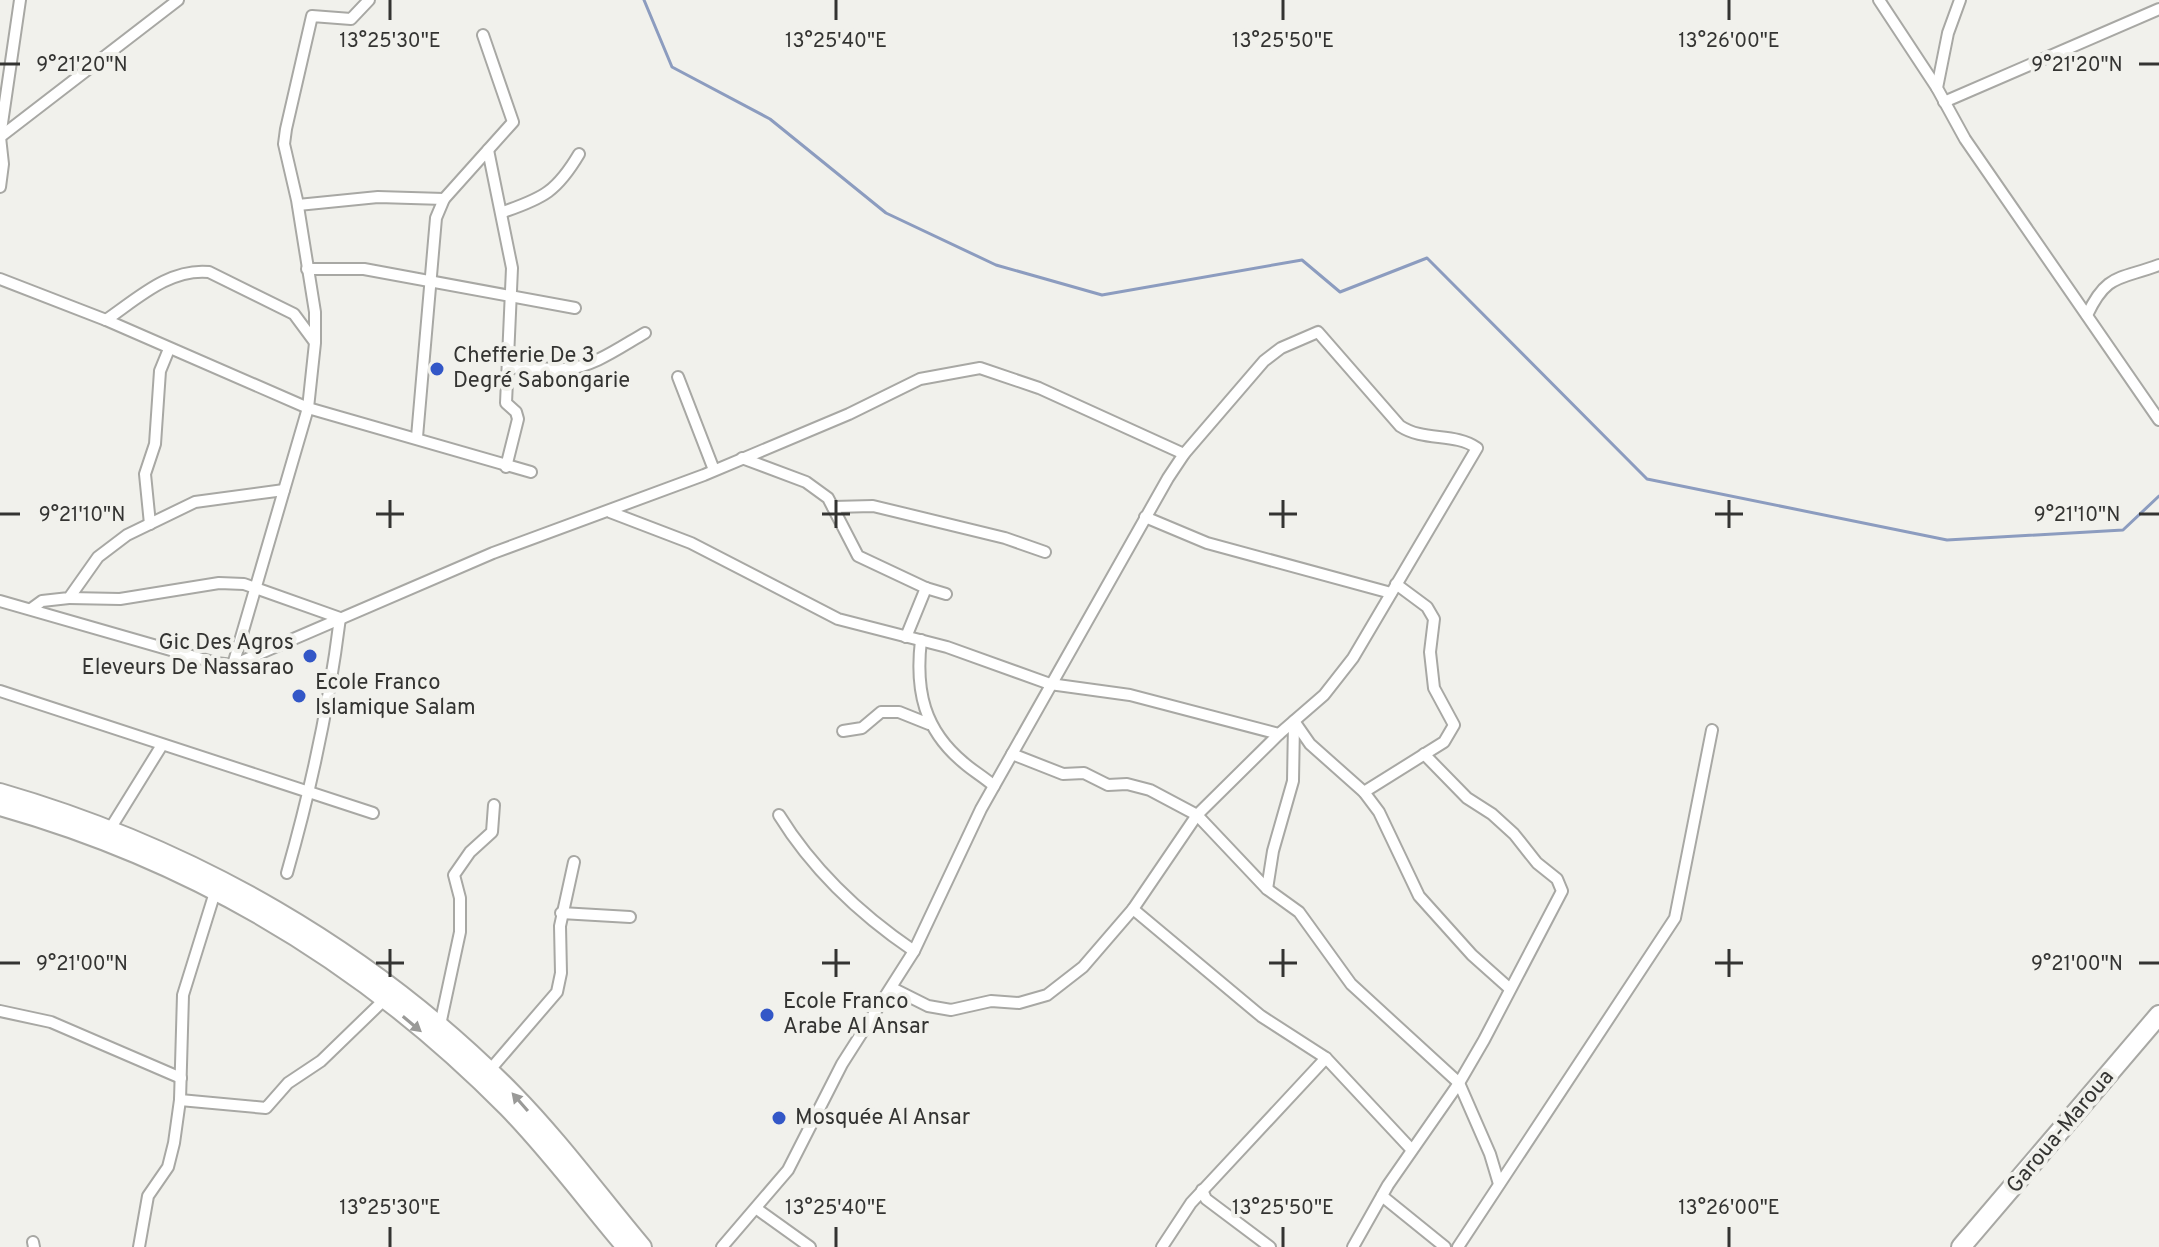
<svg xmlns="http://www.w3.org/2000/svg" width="2159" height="1247" font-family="Overpass,sans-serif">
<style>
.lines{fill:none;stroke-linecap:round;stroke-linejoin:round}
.stream{stroke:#8c9cbf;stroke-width:3}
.street-casing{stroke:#a8a8a4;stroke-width:14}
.primary-casing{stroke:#a8a8a4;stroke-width:20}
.highway-casing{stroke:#a8a8a4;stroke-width:22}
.street{stroke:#fff;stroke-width:10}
.primary{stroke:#fff;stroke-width:16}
.highway{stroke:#fff;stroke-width:18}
.oneway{fill:#9a9a98}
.ticks{fill:none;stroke:#343432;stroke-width:3}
.poi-dot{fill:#3357c7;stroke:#f1f1ec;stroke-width:3}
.labels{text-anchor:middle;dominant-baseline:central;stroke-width:8;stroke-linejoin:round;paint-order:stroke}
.poi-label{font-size:22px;fill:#343432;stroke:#f1f1ec;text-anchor:start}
.street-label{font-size:22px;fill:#343432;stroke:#f1f1ec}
.ticks-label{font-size:20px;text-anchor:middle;fill:#343432;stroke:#f1f1ec;stroke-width:8;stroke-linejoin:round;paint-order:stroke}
</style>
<rect width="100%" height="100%" fill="#f1f1ec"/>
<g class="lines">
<path class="stream" d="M 644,0 L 672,67 L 770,119 L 886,213 L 996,265 L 1102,295 L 1302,260 L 1340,292 L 1427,258 L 1647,479 L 1947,540 L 2123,530 L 2159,496"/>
<g class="street-casing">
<g id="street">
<path d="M 1879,0 L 1937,88"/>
<path d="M 1960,0 L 1948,33 L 1937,88 L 1965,139 L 2159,420"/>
<path d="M 1944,102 L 2159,9"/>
<path d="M 0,137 L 178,0"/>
<path d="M 0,137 L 20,0"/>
<path d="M 0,137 L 3,164 L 0,187"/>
<path d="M 488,150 L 512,268 L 506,403 L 516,412 L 518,419 L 506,467"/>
<path d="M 298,205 L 378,197 L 444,199"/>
<path d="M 503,212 C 544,198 557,191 579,154"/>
<path d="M 307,269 L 364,269 L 575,308"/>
<path d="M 0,279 L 106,320 L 308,408 L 531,472"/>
<path d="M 2087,315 C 2107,273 2119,280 2159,265"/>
<path d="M 106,320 C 137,299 169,268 209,272 L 294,314 L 314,341"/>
<path d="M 508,368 C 528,366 546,370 565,369 C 592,368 622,346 645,333"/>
<path d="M 678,377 L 714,470"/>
<path d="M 417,437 L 436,218 L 444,199 L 513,122 L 483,35"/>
<path d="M 742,458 L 806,482 L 828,498 L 858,556 L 926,588 L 946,594"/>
<path d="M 833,507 L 873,506 L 1005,538 L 1045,552"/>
<path d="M 610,512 L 691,543 L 838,619 L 947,647 L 1050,684 L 1130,695 L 1279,734 L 1324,695 L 1353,658 L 1477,448 C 1454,432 1424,442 1400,426 L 1318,332 L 1281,348 L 1264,361 L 1184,454 L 1168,478 L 981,809 L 914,951 L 842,1064 L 788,1170 L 722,1247"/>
<path d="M 1145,517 L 1207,543 L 1391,593"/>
<path d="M 150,524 L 145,474 L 155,444 L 160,371 L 169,349"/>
<path d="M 69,598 L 120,599 L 219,583 L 244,584 L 340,618 C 329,706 311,789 287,873"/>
<path d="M 0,601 L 216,663 L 233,665 L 493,553 L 704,475 L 849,414 L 920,379 L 980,368 L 1039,388 L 1184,454"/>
<path d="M 31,609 L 42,601 L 69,598 L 98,557 L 127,535 L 195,502 L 284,490"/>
<path d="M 906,637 L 926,588"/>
<path d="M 921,640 C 915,691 924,730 964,763 C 973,771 984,777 994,786"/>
<path d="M 233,665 L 308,408 L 315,343 L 315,312 L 297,200 L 284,144 L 286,129 L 312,16 L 351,19 L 369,0"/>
<path d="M 0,691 L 373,813"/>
<path d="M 1294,721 L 1310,744 L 1364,792 L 1379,812 L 1419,896 L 1472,955 L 1509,988"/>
<path d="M 843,731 L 862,728 L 881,712 L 899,712 L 929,724"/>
<path d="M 1012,754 L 1063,774 L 1084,773 L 1108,785 L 1127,784 L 1150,790 L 1197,815 L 1267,889 L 1299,912 L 1351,984 L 1459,1083 L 1490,1154 L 1499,1184"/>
<path d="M 1364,792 L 1444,742 L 1454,725 L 1434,688 L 1430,652 L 1434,619 L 1427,607 L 1396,584"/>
<path d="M 779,815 C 813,870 861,915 914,951"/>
<path d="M 110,829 L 162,745"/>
<path d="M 1267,889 L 1273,851 L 1293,781 L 1294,723"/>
<path d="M 1133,909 L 1261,1016 L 1326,1058 L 1411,1149"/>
<path d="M 561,913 L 630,917"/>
<path d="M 892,988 L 928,1006 L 951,1010 L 991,1001 L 1019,1003 L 1047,995 L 1083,967 L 1133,909 L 1197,815 L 1279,734"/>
<path d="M 0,1011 L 51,1022 L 181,1078"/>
<path d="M 440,1025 L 460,932 L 460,898 L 454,875 L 470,852 L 492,832 L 494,805"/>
<path d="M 489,1071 L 557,992 L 561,973 L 560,926 L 574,862"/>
<path d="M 180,1100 L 266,1108 L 288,1083 L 321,1061 L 384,1000"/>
<path d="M 1202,1190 L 1206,1199 L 1270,1247"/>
<path d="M 1382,1196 L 1445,1247"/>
<path d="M 757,1209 L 810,1247"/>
<path d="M 33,1242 L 34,1247"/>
<path d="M 139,1247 L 148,1196 L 168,1167 L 174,1143 L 180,1100 L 183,995 L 216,889"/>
<path d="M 1162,1247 L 1191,1203 L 1326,1058"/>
<path d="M 1353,1247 L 1388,1185 L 1459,1083 L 1484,1040 L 1562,891 L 1557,879 L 1537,863 L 1514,834 L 1492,814 L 1467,798 L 1424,754"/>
<path d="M 1458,1247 L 1675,918 L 1712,730"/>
</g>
</g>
<g class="primary-casing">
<g id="primary">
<path d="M 0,792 C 194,848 372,950 513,1093 C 560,1141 600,1196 643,1247"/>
<path d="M 0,807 C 195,862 364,963 507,1108 C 549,1151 586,1201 625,1247"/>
</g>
</g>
<g class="highway-casing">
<path id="highway" d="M 1961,1247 L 2159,1015"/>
</g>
<use href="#street" class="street"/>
<use href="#primary" class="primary"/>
<use href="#highway" class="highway"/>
</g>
<defs><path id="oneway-solid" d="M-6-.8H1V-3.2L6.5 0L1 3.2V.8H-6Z" transform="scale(2)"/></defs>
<g class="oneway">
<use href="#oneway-solid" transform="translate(412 1024) rotate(40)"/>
<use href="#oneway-solid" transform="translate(520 1102) rotate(-131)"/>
</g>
<path class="ticks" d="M 390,0 L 390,20M 836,0 L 836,20M 1283,0 L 1283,20M 1729,0 L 1729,20M 0,64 L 20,64M 2139,64 L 2159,64M 390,500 L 390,528M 836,500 L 836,528M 1283,500 L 1283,528M 1729,500 L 1729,528M 0,514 L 20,514M 376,514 L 404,514M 822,514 L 850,514M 1269,514 L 1297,514M 1715,514 L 1743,514M 2139,514 L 2159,514M 390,949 L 390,977M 836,949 L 836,977M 1283,949 L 1283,977M 1729,949 L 1729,977M 0,963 L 20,963M 376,963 L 404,963M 822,963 L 850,963M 1269,963 L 1297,963M 1715,963 L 1743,963M 2139,963 L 2159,963M 390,1227 L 390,1247M 836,1227 L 836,1247M 1283,1227 L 1283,1247M 1729,1227 L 1729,1247"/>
<g class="poi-dot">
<circle cx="437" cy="369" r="8"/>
<circle cx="310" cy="656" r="8"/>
<circle cx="299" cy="696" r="8"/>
<circle cx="767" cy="1015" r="8"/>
<circle cx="779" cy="1118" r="8"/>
</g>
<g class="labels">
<g class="poi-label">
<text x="453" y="356">Chefferie De 3<tspan x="453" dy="25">Degré Sabongarie</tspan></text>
<text x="294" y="643" text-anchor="end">Gic Des Agros<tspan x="294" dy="25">Eleveurs De Nassarao</tspan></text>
<text x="315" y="683">Ecole Franco<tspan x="315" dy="25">Islamique Salam</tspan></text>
<text x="783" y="1002">Ecole Franco<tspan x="783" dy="25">Arabe Al Ansar</tspan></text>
<text x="795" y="1118">Mosquée Al Ansar</text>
</g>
<g class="street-label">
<text transform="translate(2061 1132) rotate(-50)">Garoua-Maroua</text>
</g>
</g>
<g class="ticks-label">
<text x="390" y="47">13°25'30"E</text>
<text x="836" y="47">13°25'40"E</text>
<text x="1283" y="47">13°25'50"E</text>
<text x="1729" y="47">13°26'00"E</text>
<text x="82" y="71">9°21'20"N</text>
<text x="2077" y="71">9°21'20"N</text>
<text x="82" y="521">9°21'10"N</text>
<text x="2077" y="521">9°21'10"N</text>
<text x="82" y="970">9°21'00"N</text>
<text x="2077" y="970">9°21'00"N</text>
<text x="390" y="1214">13°25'30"E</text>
<text x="836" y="1214">13°25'40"E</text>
<text x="1283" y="1214">13°25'50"E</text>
<text x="1729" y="1214">13°26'00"E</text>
</g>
</svg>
